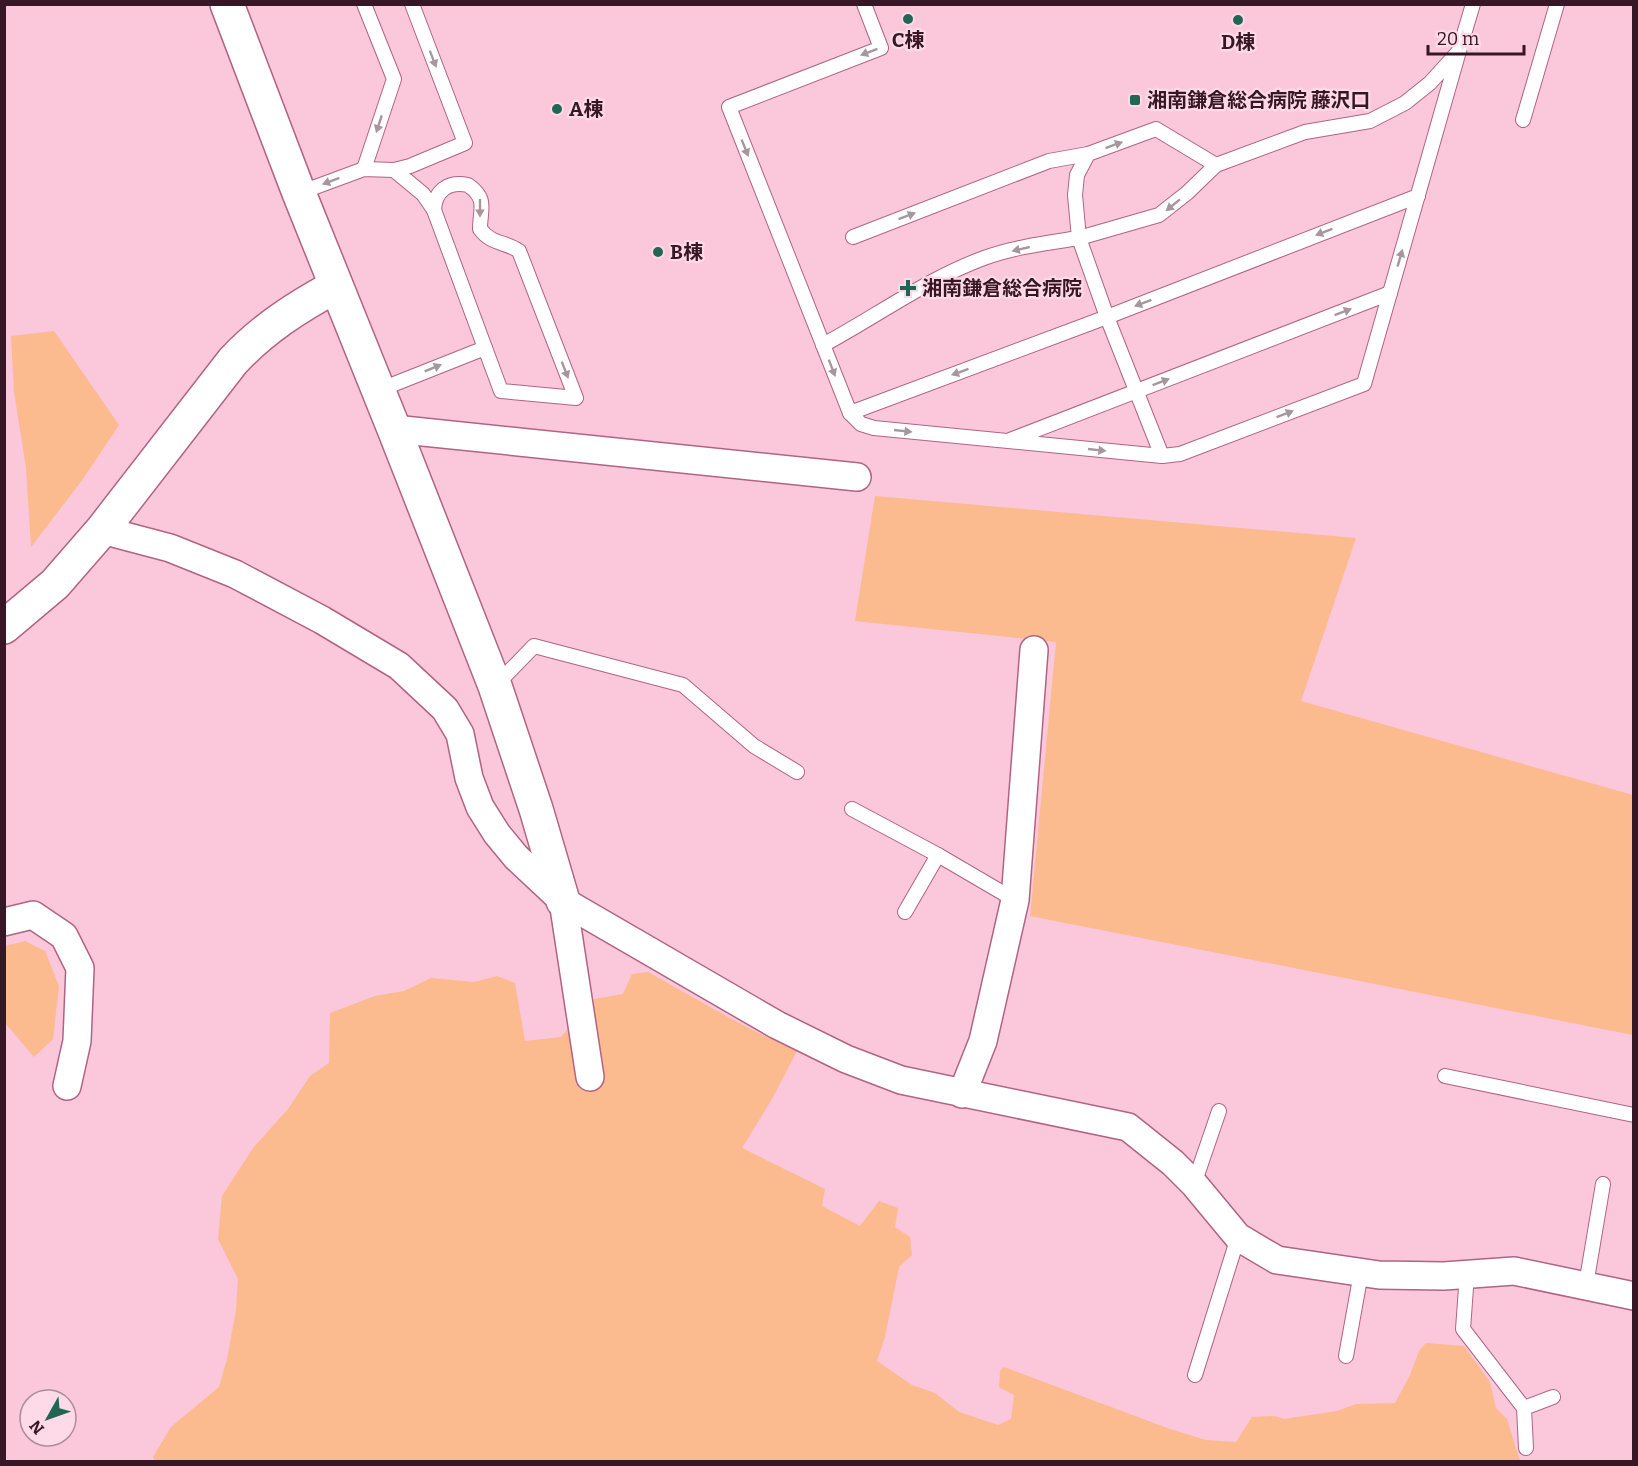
<svg xmlns="http://www.w3.org/2000/svg" width="1638" height="1466" font-family="Bitter,'Noto Sans JP',serif">
<style>
.green{fill:#fcba8f}
.lines{fill:none;stroke-linecap:round;stroke-linejoin:round}
.lane-casing{stroke:#b16384;stroke-width:16}
.street-casing{stroke:#b16384;stroke-width:30}
.secondary-casing{stroke:#b16384;stroke-width:36}
.lane{stroke:#fff;stroke-width:14}
.street{stroke:#fff;stroke-width:27}
.secondary{stroke:#fff;stroke-width:33}
.oneway{fill:#a5979d}
.poi-dot{fill:#236555;stroke:#fed9e7;stroke-width:2}
.labels{text-anchor:middle;dominant-baseline:central;stroke-width:4.5;stroke-linejoin:round;paint-order:stroke}
.poi-label{font-size:20px;font-weight:bold;fill:#371725;stroke:#fed9e7;text-anchor:start}
</style>
<rect width="100%" height="100%" fill="#fbc7db"/>
<g class="green">
<path d="M 54,331 L 119,425 L 83,479 L 31,547 L 26,468 L 14,392 L 11,336 Z"/>
<path d="M 875,496 L 1356,538 L 1301,701 L 1633,795 L 1633,1035 L 1030,916 L 1056,642 L 855,621 Z"/>
<path d="M 25,941 L 45,951 L 59,986 L 53,1039 L 34,1057 L 5,1023 L 5,946 Z"/>
<path d="M 648,972 C 697,999 745,1029 797,1051 L 772,1099 L 742,1148 L 825,1189 L 822,1206 L 860,1226 L 879,1201 L 898,1208 L 895,1227 L 910,1237 L 912,1255 L 899,1267 L 885,1337 L 877,1361 L 912,1385 L 935,1393 L 959,1412 L 998,1425 L 1011,1419 L 1014,1395 L 999,1387 L 1000,1371 L 1004,1367 L 1170,1429 L 1206,1440 L 1236,1442 L 1252,1417 L 1274,1416 L 1284,1419 L 1337,1411 L 1356,1404 L 1395,1403 L 1410,1375 L 1419,1351 L 1426,1343 L 1464,1346 L 1490,1382 L 1496,1408 L 1507,1419 L 1520,1461 L 155,1462 L 153,1457 L 171,1427 L 219,1387 L 227,1359 L 236,1310 L 238,1279 L 218,1239 L 222,1196 L 253,1148 L 288,1109 L 310,1076 L 329,1063 L 330,1013 L 375,996 L 404,991 L 431,978 L 474,982 L 497,976 L 515,983 L 525,1041 L 561,1037 L 594,999 L 623,994 L 632,974 Z"/>
</g>
<g class="lines">
<g class="lane-casing">
<g id="lane">
<path d="M 864,4 L 881,48 L 729,107 L 850,413 L 861,424 L 874,428 L 1162,456 L 1180,454 L 1364,384 L 1459,51"/>
<path d="M 1523,120 L 1557,4"/>
<path d="M 1216,165 L 1156,129 L 1088,154 L 1077,175 L 1075,195 L 1079,238 L 1159,215 L 1187,193 L 1216,165 L 1305,132 L 1370,121 L 1405,103 L 1430,83 L 1459,51 L 1473,4"/>
<path d="M 364,169 L 394,79 L 364,4"/>
<path d="M 299,193 L 364,169 L 394,170 L 410,166 L 465,143 L 412,4"/>
<path d="M 434,210 C 435,190 449,181 468,185 C 488,199 480,209 480,229 C 492,245 505,241 519,251 L 576,398 L 501,391 L 485,348"/>
<path d="M 853,237 L 1049,161 L 1088,154"/>
<path d="M 823,345 C 877,316 927,279 984,258 C 1014,247 1047,243 1079,238 L 1107,317 L 1162,456"/>
<path d="M 379,390 L 485,348 L 434,210 L 423,194 L 394,170"/>
<path d="M 850,413 L 1107,317 L 1418,196"/>
<path d="M 1010,440 L 1390,293"/>
<path d="M 496,685 L 534,646 L 683,685 L 754,746 L 797,772"/>
<path d="M 852,809 L 938,855 L 1015,900"/>
<path d="M 905,912 L 938,855"/>
<path d="M 1445,1076 L 1634,1115"/>
<path d="M 1194,1184 L 1219,1111"/>
<path d="M 1467,1274 L 1463,1329 L 1524,1408 L 1526,1448"/>
<path d="M 1586,1285 L 1603,1184"/>
<path d="M 1346,1356 L 1361,1273"/>
<path d="M 1195,1375 L 1238,1237"/>
<path d="M 1524,1408 L 1553,1397"/>
</g>
</g>
<g class="street-casing">
<g id="street">
<path d="M 394,429 L 857,477"/>
<path d="M 102,530 L 170,548 L 235,574 L 322,620 L 399,666 L 445,709 L 460,734 L 469,778 L 480,807 L 497,834 L 516,857 L 563,901 L 777,1025 L 846,1059 L 901,1080 L 1128,1127 L 1173,1163 L 1194,1184 L 1238,1237 L 1277,1260 L 1379,1275 L 1444,1276 L 1514,1271 L 1634,1296"/>
<path d="M 563,901 L 590,1077"/>
<path d="M 4,922 L 33,915 L 64,936 L 80,968 L 77,1041 L 67,1086"/>
<path d="M 962,1094 L 983,1041 L 1015,900 L 1034,650"/>
</g>
</g>
<g class="secondary-casing">
<g id="secondary">
<path d="M 227,4 L 299,193 L 394,429 L 495,686 L 536,809 L 563,901"/>
<path d="M 4,627 L 55,584 L 102,530 L 233,361 C 263,329 297,307 336,286"/>
</g>
</g>
<use href="#lane" class="lane"/>
<use href="#street" class="street"/>
<use href="#secondary" class="secondary"/>
</g>
<defs><path id="oneway-solid" d="M-6-.8H1V-3.2L6.5 0L1 3.2V.8H-6Z" transform="scale(1.5)"/></defs>
<g class="oneway">
<use href="#oneway-solid" transform="translate(869 52) rotate(159)"/>
<use href="#oneway-solid" transform="translate(433 59) rotate(69)"/>
<use href="#oneway-solid" transform="translate(379 124) rotate(108)"/>
<use href="#oneway-solid" transform="translate(1114 145) rotate(-20)"/>
<use href="#oneway-solid" transform="translate(745 148) rotate(68)"/>
<use href="#oneway-solid" transform="translate(331 181) rotate(159)"/>
<use href="#oneway-solid" transform="translate(1173 205) rotate(141)"/>
<use href="#oneway-solid" transform="translate(480 208) rotate(90)"/>
<use href="#oneway-solid" transform="translate(907 216) rotate(-21)"/>
<use href="#oneway-solid" transform="translate(1324 232) rotate(159)"/>
<use href="#oneway-solid" transform="translate(1021 249) rotate(167)"/>
<use href="#oneway-solid" transform="translate(1400 258) rotate(-74)"/>
<use href="#oneway-solid" transform="translate(1143 303) rotate(159)"/>
<use href="#oneway-solid" transform="translate(1343 312) rotate(-21)"/>
<use href="#oneway-solid" transform="translate(433 368) rotate(-22)"/>
<use href="#oneway-solid" transform="translate(832 368) rotate(69)"/>
<use href="#oneway-solid" transform="translate(565 370) rotate(69)"/>
<use href="#oneway-solid" transform="translate(960 372) rotate(160)"/>
<use href="#oneway-solid" transform="translate(1161 382) rotate(-21)"/>
<use href="#oneway-solid" transform="translate(1285 414) rotate(-21)"/>
<use href="#oneway-solid" transform="translate(903 431) rotate(6)"/>
<use href="#oneway-solid" transform="translate(1097 450) rotate(6)"/>
</g>
<g class="poi-dot">
<circle cx="908" cy="19" r="6"/>
<circle cx="1238" cy="20" r="6"/>
<rect x="1129" y="94" width="12" height="12" rx="3"/>
<circle cx="557" cy="109" r="6"/>
<circle cx="658" cy="252" r="6"/>
<path d="M905 279h6v6h6v6h-6v6h-6v-6h-6v-6h6z"/>
</g>
<g class="labels">
<g class="poi-label">
<text x="908" y="40" text-anchor="middle">C棟</text>
<text x="1238" y="42" text-anchor="middle">D棟</text>
<text x="1147" y="100">湘南鎌倉総合病院 藤沢口</text>
<text x="569" y="109">A棟</text>
<text x="670" y="252">B棟</text>
<text x="922" y="288">湘南鎌倉総合病院</text>
</g>
</g>
<rect width="1638" height="1466" fill="none" stroke="#371725" stroke-width="12"/>
<g transform="translate(48 1418) rotate(230)"><circle r="28" fill="#fed9e7" stroke="#ae8b99" stroke-width="1.5"/>
<path d="M0-4.5L10 22L0 15L-10 22Z" fill="#236555"/>
<text y="-9" font-size="16" font-weight="bold" text-anchor="middle" fill="#371725">N</text>
</g>
<path d="M1428 45v9h96v-9" fill="none" stroke="#371725" stroke-width="3"/>
<text x="1437" y="45" font-size="18" fill="#371725" stroke="#fed9e7" stroke-width="4.5" paint-order="stroke">20 m</text>
</svg>
